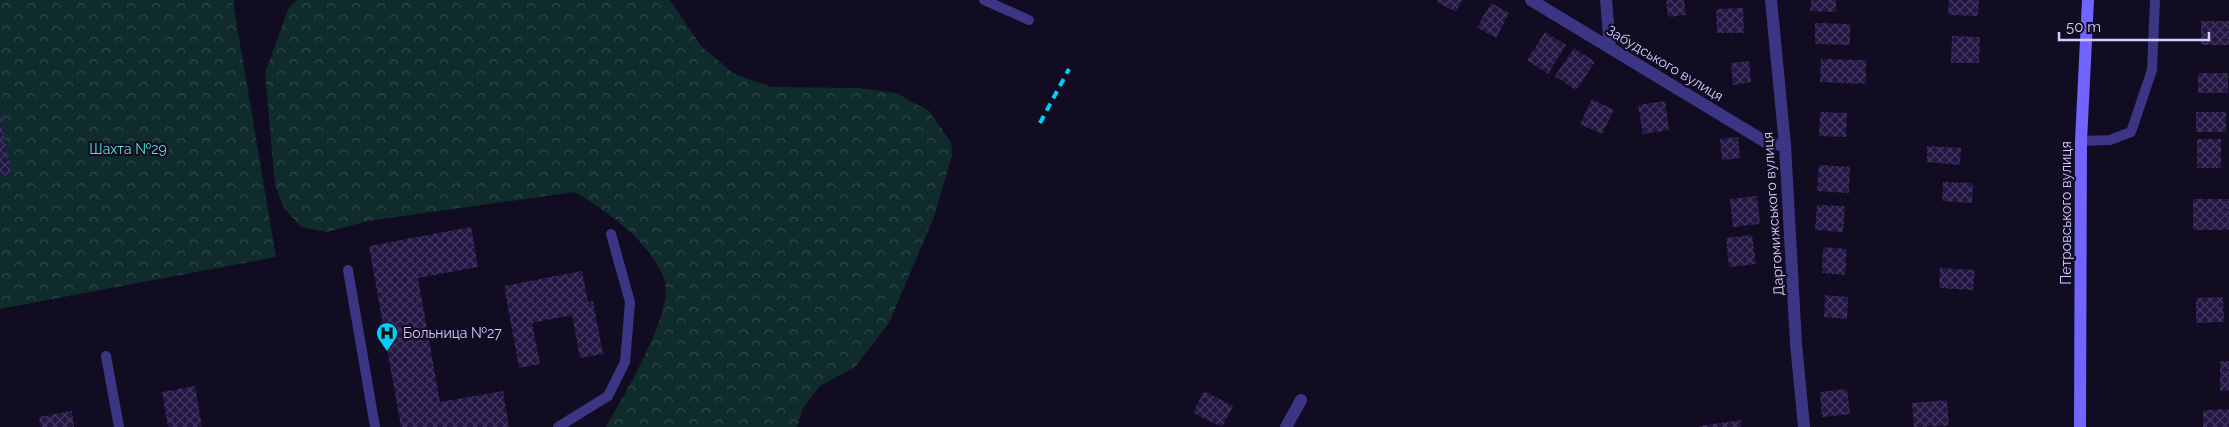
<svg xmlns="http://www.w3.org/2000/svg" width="2229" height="427" font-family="Raleway,sans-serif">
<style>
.forest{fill:url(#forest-crowns)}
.building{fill:url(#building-cross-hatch)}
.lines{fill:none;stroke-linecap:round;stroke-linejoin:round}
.lane{stroke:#3c3584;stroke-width:10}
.street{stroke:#3c3584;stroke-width:12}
.secondary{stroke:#7164ff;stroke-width:12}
.rail{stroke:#00d0f8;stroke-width:4;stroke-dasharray:8 6;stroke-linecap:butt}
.labels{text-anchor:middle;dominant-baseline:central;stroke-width:4.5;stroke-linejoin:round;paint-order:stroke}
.street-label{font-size:14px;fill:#d6cdff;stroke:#110c22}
.park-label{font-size:14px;fill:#53e5c9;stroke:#110c22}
.poi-label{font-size:14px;fill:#d6cdff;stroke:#110c22;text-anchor:start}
</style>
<defs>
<pattern id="forest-crowns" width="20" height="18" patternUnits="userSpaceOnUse" patternTransform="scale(1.25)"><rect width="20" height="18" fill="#0f2b2c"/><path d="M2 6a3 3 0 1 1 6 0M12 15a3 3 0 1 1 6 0" fill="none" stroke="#31494c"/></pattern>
<pattern id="building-cross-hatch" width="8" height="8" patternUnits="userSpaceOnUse" patternTransform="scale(1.25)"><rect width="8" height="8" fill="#231744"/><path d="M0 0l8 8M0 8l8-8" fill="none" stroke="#423860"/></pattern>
</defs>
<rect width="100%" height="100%" fill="#110c22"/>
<g class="forest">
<path d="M 0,0 L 235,0 L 233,2 L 276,257 L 0,309 Z"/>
<path d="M 297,0 L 670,0 L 701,46 L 733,73 L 771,87 L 859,88 L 896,93 L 929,111 L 951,142 L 952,155 L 934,217 L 889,323 L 855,367 L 820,386 L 803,408 L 797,427 L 606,427 C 622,398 676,311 664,279 C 648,239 610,214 575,192 L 368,221 L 327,232 L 301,227 L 284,208 L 275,185 L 265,73 L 289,7 Z"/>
</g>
<g class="building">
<path d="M 1438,0 L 1462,0 L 1456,12 L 1437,2 Z"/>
<path d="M 1666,0 L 1684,0 L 1686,15 L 1668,17 Z"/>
<path d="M 1811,0 L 1836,0 L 1836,12 L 1810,11 Z"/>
<path d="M 1949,0 L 1979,0 L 1978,16 L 1948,15 Z"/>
<path d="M 1491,3 L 1509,13 L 1496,38 L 1477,27 Z"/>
<path d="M 1743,8 L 1744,33 L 1717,33 L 1716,9 Z"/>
<rect x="2201" y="21" width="28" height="24"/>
<path d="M 1815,23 L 1850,24 L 1850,45 L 1815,44 Z"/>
<path d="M 1545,32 L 1566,45 L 1548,74 L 1527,60 Z"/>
<path d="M 1952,36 L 1980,37 L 1979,63 L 1951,63 Z"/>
<path d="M 1574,48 L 1595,62 L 1576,90 L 1555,76 Z"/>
<path d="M 1821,59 L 1866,60 L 1866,84 L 1820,82 Z"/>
<path d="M 1749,61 L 1751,82 L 1733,85 L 1731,63 Z"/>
<rect x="2198" y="73" width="30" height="20"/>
<path d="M 1592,99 L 1614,110 L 1602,134 L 1580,124 Z"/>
<path d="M 1665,101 L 1669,130 L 1643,134 L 1638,105 Z"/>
<path d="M 1820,112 L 1847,113 L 1846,137 L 1819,136 Z"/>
<rect x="2196" y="112" width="30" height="20"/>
<path d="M 0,114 L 11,174 L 0,176 Z"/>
<path d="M 1738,137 L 1740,158 L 1722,160 L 1720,139 Z"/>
<rect x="2197" y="139" width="24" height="29"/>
<path d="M 1927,146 L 1961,148 L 1960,165 L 1927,162 Z"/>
<path d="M 1819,165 L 1850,167 L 1849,193 L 1817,191 Z"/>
<path d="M 1943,182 L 1973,183 L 1972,203 L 1942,201 Z"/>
<path d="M 1757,196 L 1760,224 L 1733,227 L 1730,199 Z"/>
<rect x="2193" y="199" width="36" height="31"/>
<path d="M 1817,205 L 1845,206 L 1843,232 L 1815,230 Z"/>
<path d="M 471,227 L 478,267 L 418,278 L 440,402 L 503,391 L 509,427 L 401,427 L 369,246 Z"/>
<path d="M 1752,235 L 1756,264 L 1729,267 L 1726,238 Z"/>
<path d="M 1823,247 L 1847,249 L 1845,275 L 1822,273 Z"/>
<path d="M 1940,268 L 1975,270 L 1973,290 L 1939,288 Z"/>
<path d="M 582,271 L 588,302 L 593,301 L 603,354 L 580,358 L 572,315 L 532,323 L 540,364 L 519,368 L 504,286 Z"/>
<path d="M 1825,295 L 1848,297 L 1847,319 L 1824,317 Z"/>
<path d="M 2223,297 L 2224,322 L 2196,323 L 2196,298 Z"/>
<rect x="2220" y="361" width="9" height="30"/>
<path d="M 195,386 L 202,427 L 168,427 L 162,392 Z"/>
<path d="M 1847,389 L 1850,414 L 1822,417 L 1820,392 Z"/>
<path d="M 1204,391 L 1233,406 L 1222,427 L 1193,413 Z"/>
<path d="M 1947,400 L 1949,426 L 1914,427 L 1912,403 Z"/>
<path d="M 2229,409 L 2229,427 L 2203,427 L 2203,410 Z"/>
<path d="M 72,411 L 74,427 L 41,427 L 39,417 Z"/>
<path d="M 1741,420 L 1741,427 L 1699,427 L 1699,426 Z"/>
</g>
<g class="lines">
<g class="lane">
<path d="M 984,0 L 1029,20"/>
<path d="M 2081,141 L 2110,140 L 2131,132 L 2152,70 L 2155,0"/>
<path d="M 348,270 L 375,427"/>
<path d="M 106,356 L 119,427"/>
<path d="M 558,427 L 608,396 L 625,362 L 630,302 L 611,234"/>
</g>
<g class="street">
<path d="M 1531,0 L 1769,144 L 1785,145"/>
<path d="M 1606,0 L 1610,47"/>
<path d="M 1771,0 L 1785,145 L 1796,344 L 1804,427"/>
<path d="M 1286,427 L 1301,400"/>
</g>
<path class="secondary" d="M 2080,427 L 2081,141 L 2088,0"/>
<path class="rail" d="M 1040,123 L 1069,69"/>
</g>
<defs>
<g id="hospital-pin" transform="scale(1.125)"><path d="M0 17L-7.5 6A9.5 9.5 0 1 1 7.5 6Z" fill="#00d0f8" stroke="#110c22"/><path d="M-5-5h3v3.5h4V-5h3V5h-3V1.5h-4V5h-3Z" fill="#111"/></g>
</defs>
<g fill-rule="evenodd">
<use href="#hospital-pin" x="387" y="333"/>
</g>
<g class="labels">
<g class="street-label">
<text transform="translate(1665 63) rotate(31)">Забудського вулиця</text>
<text transform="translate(2066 213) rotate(-90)">Петровського вулиця</text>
<text transform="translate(1773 214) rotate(-94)">Даргомижського вулиця</text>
</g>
<g class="park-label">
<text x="128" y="149">Шахта №29</text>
</g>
<g class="poi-label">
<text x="403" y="333">Больница №27</text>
</g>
</g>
<path d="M2059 32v8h150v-8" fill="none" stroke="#d6cdff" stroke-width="2.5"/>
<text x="2066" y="32" font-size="15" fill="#d6cdff" stroke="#110c22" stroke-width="4" paint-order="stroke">50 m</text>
</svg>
